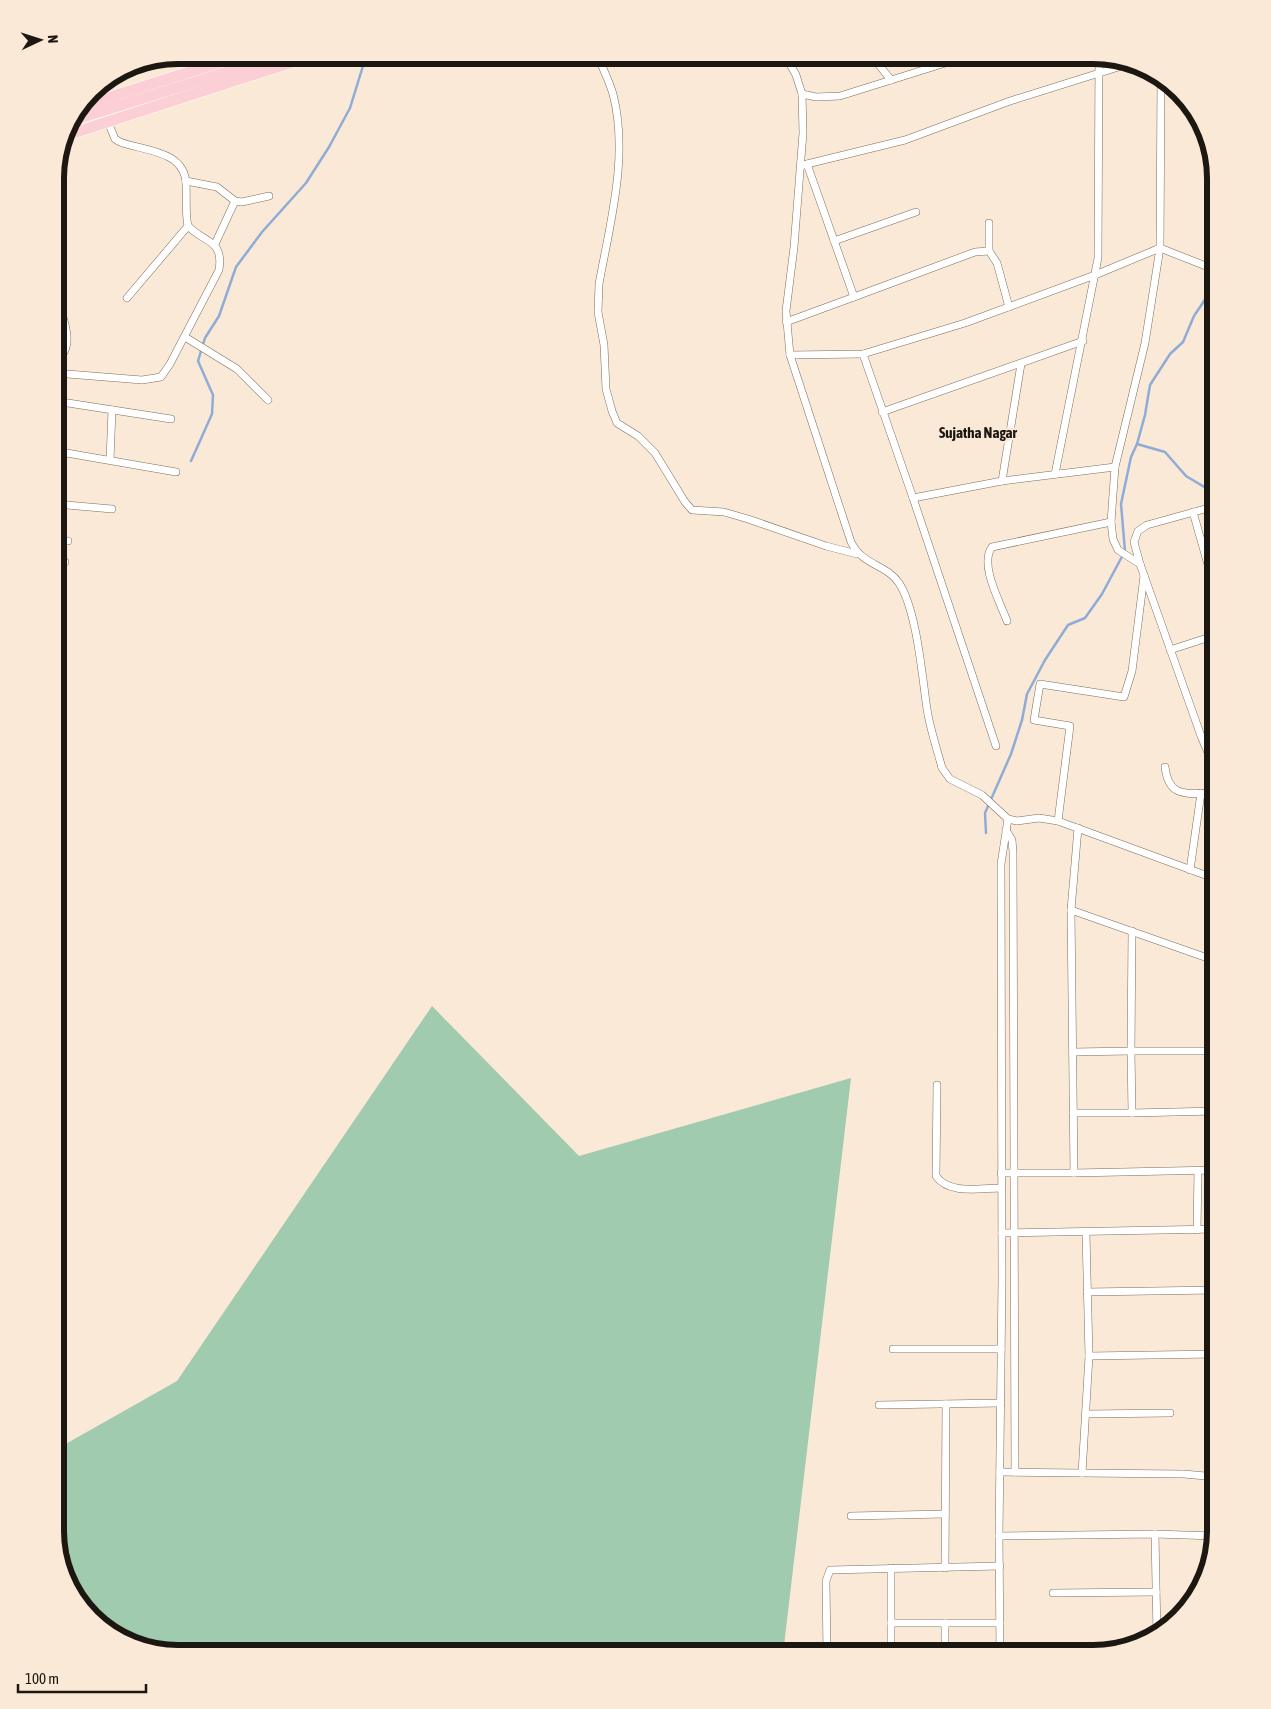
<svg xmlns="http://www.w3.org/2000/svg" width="1271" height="1709" font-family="'Asap Condensed',sans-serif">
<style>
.built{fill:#f4dec5}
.green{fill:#a0cbae}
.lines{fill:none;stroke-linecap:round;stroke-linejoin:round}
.stream{stroke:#8facd7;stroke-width:2.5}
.street-casing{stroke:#7c6d5d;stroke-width:8}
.primary-casing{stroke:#fff;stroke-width:12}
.street{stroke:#fff;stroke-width:7}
.primary{stroke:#fbcfd4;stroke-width:11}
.labels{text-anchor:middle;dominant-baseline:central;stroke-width:5;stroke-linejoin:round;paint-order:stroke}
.neighbourhood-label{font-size:15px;font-weight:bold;fill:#1c1710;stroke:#fae9d6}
.rim{fill:none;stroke:#1c1710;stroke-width:6}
</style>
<rect width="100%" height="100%" fill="#fae9d6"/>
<g class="built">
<path d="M 179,55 L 215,55 L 182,64 Z"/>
<path d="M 117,73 L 119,85 L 91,93 L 97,86 Z"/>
</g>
<path class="green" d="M 432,1006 L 579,1156 L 851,1078 L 783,1654 L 170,1654 L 116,1637 L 72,1593 L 55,1531 L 55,1450 L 177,1381 Z"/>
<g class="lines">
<g class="stream">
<path d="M 1137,444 L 1165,452 L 1186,476 L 1216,494"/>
<path d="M 191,461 L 212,414 L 213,395 L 198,361 L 205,338 L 219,316 L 236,267 L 262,232 L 306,183 L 329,147 L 350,108 L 363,66 L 369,55"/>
<path d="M 986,833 L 985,813 L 1011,754 L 1022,720 L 1027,694 L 1045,660 L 1068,625 L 1085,618 L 1102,594 L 1125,551 L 1121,504 L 1131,457 L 1137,444 L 1145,415 L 1150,385 L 1170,354 L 1183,342 L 1194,316 L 1216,283"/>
</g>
<g class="street-casing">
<g id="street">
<path d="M 597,55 C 603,68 609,81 613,94 C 629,156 610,223 599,284 L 598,312 L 604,345 L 606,389 L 612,411 L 617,423 L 638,436 L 655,453 L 685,502 L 692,510 L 724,512 L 748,519 L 826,546 L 857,554"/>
<path d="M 785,55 L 796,75 L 802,94 L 803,133 L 794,247 L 786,311 L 790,355"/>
<path d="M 871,55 L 891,80"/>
<path d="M 802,94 L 816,97 L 840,96 L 971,55"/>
<path d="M 807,164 L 905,140 L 1010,101 L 1128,64"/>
<path d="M 801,166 L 807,164 L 854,297 L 975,252 L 989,251 L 997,263 L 1009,307"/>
<path d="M 186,181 L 217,187 L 235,201 L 242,202 L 269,196"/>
<path d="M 834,241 L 916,212"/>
<path d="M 215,244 L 235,201"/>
<path d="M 989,251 L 989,223"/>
<path d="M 1211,268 L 1216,238"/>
<path d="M 127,298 L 188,226"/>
<path d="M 786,322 L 854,297"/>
<path d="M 185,337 L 237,369 L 268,400"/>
<path d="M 863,354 L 913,498 L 1002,481 L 1115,467"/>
<path d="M 55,361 C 79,347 61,314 55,293"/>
<path d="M 55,373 L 142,380 L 161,377 L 170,364 L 219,270 C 224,239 204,243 188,226 C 185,212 187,198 186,184 C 185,150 143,151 120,142 L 115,139 L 108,122"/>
<path d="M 55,401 L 171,419"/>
<path d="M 882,412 L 1083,341"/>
<path d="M 55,451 L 176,472"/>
<path d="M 110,460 L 112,410"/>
<path d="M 1055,474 L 1098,258 L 1099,55"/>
<path d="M 1002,481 L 1021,364"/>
<path d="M 913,498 L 996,746"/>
<path d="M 55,504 L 112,509"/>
<path d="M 1193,512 L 1216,593"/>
<path d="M 55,540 L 68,541"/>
<path d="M 55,562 L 65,562"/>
<path d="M 1140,564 L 1118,550 L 1113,539 L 1111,522 L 1115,467 L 1145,343 L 1160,248 L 1161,78"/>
<path d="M 1007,621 C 1000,602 979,564 992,547 L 1111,522"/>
<path d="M 1170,650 L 1216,635"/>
<path d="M 1165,767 C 1169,800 1188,792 1216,794"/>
<path d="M 1216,772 L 1201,736 L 1140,564 L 1134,542 L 1138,531 L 1147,525 L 1216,506"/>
<path d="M 1008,819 L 1001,864 L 1002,1279 L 999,1536 L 1155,1534 L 1157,1635"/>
<path d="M 1058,821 L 1070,726 L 1034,720 L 1040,684 L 1124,697 L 1132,671 L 1144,576"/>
<path d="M 1006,830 L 1012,840 L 1013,852 L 1015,1472"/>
<path d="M 1190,870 L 1201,793"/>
<path d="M 1216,879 L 1058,821 L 1039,818 L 1017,821 L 1008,819 L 982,795 L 950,779 L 942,768 C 937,749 930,729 927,709 C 922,676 917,611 899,583 C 886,564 863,566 851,542 L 790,355 L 863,354 L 965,323 L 1095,275 L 1160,248 L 1216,270"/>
<path d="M 1071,910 L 1216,961"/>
<path d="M 1073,1052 L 1131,1051 L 1132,931"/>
<path d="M 937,1085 L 936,1176 C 949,1195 981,1188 1001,1188"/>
<path d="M 1073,1113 L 1132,1113 L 1131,1051 L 1216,1051"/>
<path d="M 1132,1113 L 1216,1111"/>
<path d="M 1001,1173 L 1074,1173 L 1071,910 L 1078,828"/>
<path d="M 1074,1173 L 1216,1170"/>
<path d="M 1197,1230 L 1198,1171"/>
<path d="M 1002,1233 L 1216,1229"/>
<path d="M 1087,1292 L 1216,1290"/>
<path d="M 893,1349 L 1001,1349"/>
<path d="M 1089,1356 L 1216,1354"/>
<path d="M 879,1405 L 1001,1403"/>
<path d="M 1087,1414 L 1170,1413"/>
<path d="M 1000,1472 L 1082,1473 L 1089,1356 L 1086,1233"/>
<path d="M 1082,1473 L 1184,1474 L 1216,1477"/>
<path d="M 851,1516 L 945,1514"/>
<path d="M 1155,1534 L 1215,1536"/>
<path d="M 999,1536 L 1000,1654"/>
<path d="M 891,1568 L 891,1654"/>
<path d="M 945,1568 L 946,1404"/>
<path d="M 1053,1593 L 1156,1592"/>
<path d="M 891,1623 L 1000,1623"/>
<path d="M 827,1654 L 826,1581 L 830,1570 L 1000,1566"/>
<path d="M 945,1654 L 945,1623"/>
</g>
</g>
<g class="primary-casing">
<g id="primary">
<path d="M 82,106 L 243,55"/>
<path d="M 70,121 L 282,55"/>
<path d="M 64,136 L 314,55"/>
</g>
</g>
<use href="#street" class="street"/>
<use href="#primary" class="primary"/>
</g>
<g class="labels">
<g class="neighbourhood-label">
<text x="978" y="432">Sujatha Nagar</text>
</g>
</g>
<path d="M0 0H1271V1709H0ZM178 64H1093A114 114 0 0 1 1207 178V1531A114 114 0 0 1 1093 1645H178A114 114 0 0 1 64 1531V178A114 114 0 0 1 178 64Z" fill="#fae9d6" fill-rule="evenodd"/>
<path class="rim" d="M178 64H1093A114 114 0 0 1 1207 178V1531A114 114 0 0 1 1093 1645H178A114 114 0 0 1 64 1531V178A114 114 0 0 1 178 64Z"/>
<g transform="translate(40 40) rotate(86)" stroke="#fae9d6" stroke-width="4" paint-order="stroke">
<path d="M0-4L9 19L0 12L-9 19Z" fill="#1c1710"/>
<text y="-8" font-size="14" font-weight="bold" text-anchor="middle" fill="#1c1710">N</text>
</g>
<path d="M18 1684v8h128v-8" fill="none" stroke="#1c1710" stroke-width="2.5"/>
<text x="25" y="1684" font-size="15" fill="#1c1710" stroke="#fae9d6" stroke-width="4" paint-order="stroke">100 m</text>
</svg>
